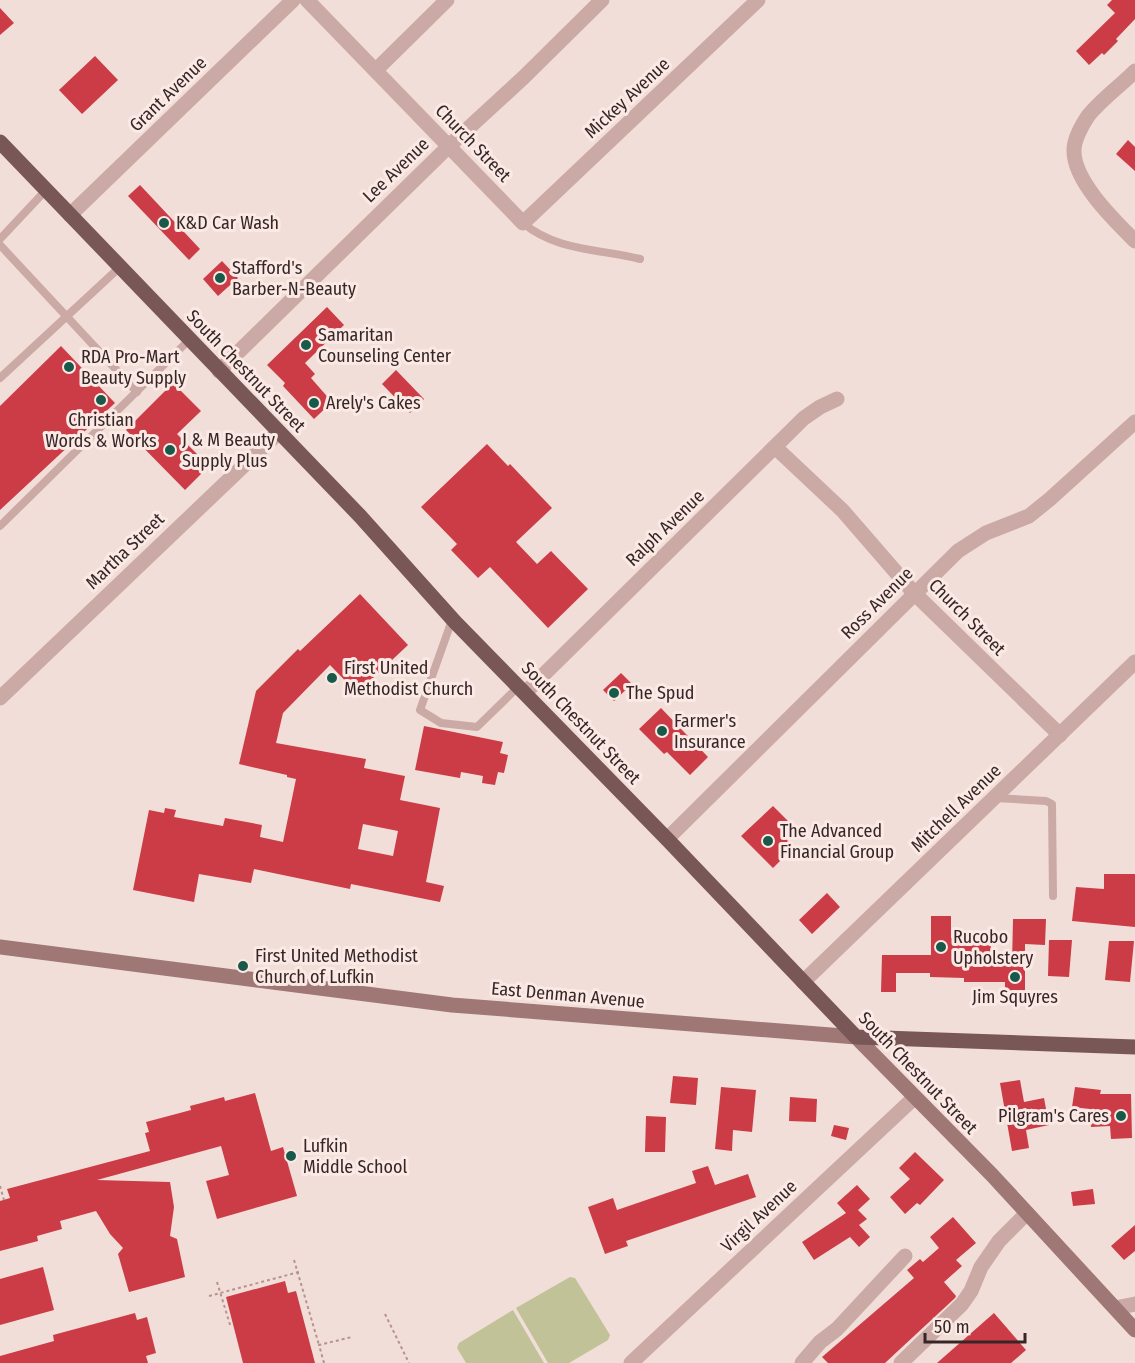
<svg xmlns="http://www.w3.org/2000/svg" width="1135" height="1363" font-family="'Fira Sans Condensed',sans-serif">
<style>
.green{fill:#c1c297}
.building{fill:#cc3c46;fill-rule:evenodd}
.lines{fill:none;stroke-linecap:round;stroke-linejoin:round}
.path{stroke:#b7938e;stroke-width:2;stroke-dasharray:3 3;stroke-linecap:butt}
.service{stroke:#cba9a4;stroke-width:8}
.minor{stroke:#cba9a4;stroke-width:15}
.secondary{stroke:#9f7775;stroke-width:15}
.primary{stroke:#795756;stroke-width:15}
.poi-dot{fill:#195949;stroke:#fae9e4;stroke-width:2}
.labels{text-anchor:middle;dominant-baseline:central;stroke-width:6;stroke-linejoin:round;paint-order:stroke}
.street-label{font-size:18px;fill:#362626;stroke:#fae9e4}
.poi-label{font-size:18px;fill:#362626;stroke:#fae9e4;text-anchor:start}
</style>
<rect width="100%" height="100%" fill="#f2ded8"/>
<g class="green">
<path d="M 570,1277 L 575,1278 L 610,1335 L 608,1340 L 569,1363 L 548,1363 L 516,1308 Z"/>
<path d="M 513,1310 L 544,1363 L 466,1363 L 457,1348 L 459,1343 Z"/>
</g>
<g class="building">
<path d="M 1112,0 L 1135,0 L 1135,19 L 1116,39 L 1118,41 L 1104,55 L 1102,53 L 1089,65 L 1076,51 L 1115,13 L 1107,5 Z"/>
<path d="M 0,8 L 14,23 L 0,35 Z"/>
<path d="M 95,56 L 118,80 L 82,114 L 59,90 Z"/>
<path d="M 1128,140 L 1135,147 L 1135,171 L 1116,154 Z"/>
<path d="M 140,185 L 200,249 L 189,260 L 128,196 Z"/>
<path d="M 222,261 L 238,278 L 218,296 L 203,279 Z"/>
<path d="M 327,307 L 344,325 L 305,363 L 315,374 L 311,378 L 332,402 L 314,419 L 283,386 L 285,383 L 267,365 Z"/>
<path d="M 61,346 L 115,403 L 0,510 L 0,406 Z"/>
<path d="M 396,370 L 424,399 L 410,413 L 382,384 Z"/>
<path d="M 173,383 L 201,411 L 177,434 L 209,466 L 185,490 L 126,430 Z"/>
<path d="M 487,444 L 508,466 L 510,464 L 552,508 L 516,542 L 537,564 L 551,551 L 588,589 L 548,628 L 490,567 L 478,578 L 451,550 L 457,544 L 421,507 Z"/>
<path d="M 360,594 L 408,645 L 357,693 L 330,665 L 283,713 L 276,743 L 366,759 L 364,768 L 405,776 L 400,800 L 440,808 L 426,882 L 444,886 L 440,902 L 351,884 L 350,889 L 254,869 L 251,883 L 199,874 L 194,902 L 133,890 L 149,810 L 164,813 L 165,808 L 176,810 L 174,817 L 223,826 L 225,818 L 262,825 L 260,837 L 283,842 L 296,779 L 287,777 L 287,775 L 239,764 L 256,691 L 298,649 L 300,651 ZM 363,824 L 398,831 L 393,856 L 358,849 Z"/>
<path d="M 621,673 L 632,684 L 614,701 L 603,690 Z"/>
<path d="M 661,708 L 708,757 L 690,775 L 667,752 L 664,754 L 639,729 Z"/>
<path d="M 424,726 L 503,742 L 500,753 L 508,755 L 504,773 L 498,772 L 495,785 L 482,783 L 483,776 L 461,772 L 460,778 L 415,770 Z"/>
<path d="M 773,806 L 791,824 L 781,834 L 794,847 L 773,868 L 741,836 Z"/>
<path d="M 1104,874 L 1135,874 L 1135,927 L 1072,921 L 1076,887 L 1104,889 Z"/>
<path d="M 827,893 L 840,907 L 812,934 L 799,920 Z"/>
<path d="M 931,916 L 951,916 L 951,938 L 991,939 L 990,964 L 1012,964 L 1013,919 L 1046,919 L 1045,945 L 1025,944 L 1025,991 L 1005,991 L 1005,982 L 964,982 L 964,978 L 930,977 L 930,973 L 896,973 L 896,992 L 881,992 L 882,955 L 931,955 Z"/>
<path d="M 1049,940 L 1072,940 L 1069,977 L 1048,976 Z"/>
<path d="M 1109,941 L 1134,941 L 1130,982 L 1105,980 Z"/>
<path d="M 673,1076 L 698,1078 L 696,1105 L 670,1103 Z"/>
<path d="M 1020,1080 L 1024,1102 L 1044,1098 L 1049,1125 L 1026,1130 L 1029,1148 L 1012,1151 L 1000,1083 Z"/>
<path d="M 721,1087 L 756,1090 L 752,1132 L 733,1130 L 732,1151 L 715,1149 Z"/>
<path d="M 1075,1087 L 1101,1090 L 1100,1094 L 1131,1094 L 1132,1138 L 1111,1139 L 1110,1126 L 1091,1127 L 1090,1109 L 1072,1107 Z"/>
<path d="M 255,1093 L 271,1151 L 283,1147 L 297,1196 L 217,1219 L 206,1181 L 229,1175 L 221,1146 L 97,1180 L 170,1182 L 174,1207 L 170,1236 L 177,1239 L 185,1277 L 129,1292 L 118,1254 L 123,1248 L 110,1234 L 96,1211 L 60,1221 L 62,1229 L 37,1236 L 38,1241 L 0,1251 L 0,1201 L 10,1198 L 7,1189 L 150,1151 L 145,1133 L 149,1132 L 146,1122 L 191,1110 L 190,1106 L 224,1097 L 225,1101 Z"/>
<path d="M 790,1097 L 817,1099 L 816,1122 L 789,1121 Z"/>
<path d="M 646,1116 L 666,1117 L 665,1152 L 645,1152 Z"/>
<path d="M 834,1125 L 849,1128 L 846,1140 L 831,1136 Z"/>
<path d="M 915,1152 L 944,1180 L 920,1205 L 917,1203 L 905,1214 L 890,1197 L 910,1179 L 899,1168 Z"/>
<path d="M 708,1166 L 715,1185 L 748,1174 L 756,1197 L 626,1241 L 628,1246 L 605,1254 L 588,1207 L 613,1198 L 617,1210 L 696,1183 L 692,1171 Z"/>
<path d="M 857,1185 L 870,1199 L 858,1210 L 867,1219 L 859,1225 L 870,1237 L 859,1247 L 850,1237 L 814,1260 L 802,1242 L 846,1213 L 837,1203 Z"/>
<path d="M 1093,1189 L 1095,1204 L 1073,1206 L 1071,1192 Z"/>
<path d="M 953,1217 L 976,1243 L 956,1260 L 962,1266 L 944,1282 L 956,1296 L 955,1298 L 885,1363 L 828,1363 L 822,1357 L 914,1278 L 907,1270 L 920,1259 L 923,1262 L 939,1248 L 930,1237 Z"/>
<path d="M 1135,1225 L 1135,1251 L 1124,1260 L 1111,1246 Z"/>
<path d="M 43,1267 L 54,1310 L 0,1325 L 0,1279 Z"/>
<path d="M 285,1281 L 288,1293 L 296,1291 L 315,1363 L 243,1363 L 226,1297 Z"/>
<path d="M 135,1313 L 137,1320 L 147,1317 L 156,1353 L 146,1356 L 148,1363 L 0,1363 L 0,1356 L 54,1341 L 53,1335 Z"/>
<path d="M 994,1313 L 1026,1350 L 1011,1363 L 937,1363 Z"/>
</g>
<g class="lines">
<g class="path">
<path d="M 0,1186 L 4,1200"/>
<path d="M 294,1260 L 319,1345"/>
<path d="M 217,1282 L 231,1328"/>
<path d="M 209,1296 L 299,1272"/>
<path d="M 385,1314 L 409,1363"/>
<path d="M 324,1363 L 319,1345 L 352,1337"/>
</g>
<g class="service">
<path d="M 523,223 C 556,251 600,249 640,259"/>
<path d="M 0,239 L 46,190"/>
<path d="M 0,245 L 137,392"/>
<path d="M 0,378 L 120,267"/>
<path d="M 0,526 L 189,340"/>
<path d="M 452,620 L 420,710 L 441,723 L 477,727 L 518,687"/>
<path d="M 996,798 L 1046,801 L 1052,804 L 1053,896"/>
</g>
<g class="minor">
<path d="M 307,0 L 523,223 L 758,0"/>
<path d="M 376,70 L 447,0"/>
<path d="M 1135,71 C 1120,86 1101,100 1088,116 C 1082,125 1074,140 1074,150 C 1073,181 1115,221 1135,241"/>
<path d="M 70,215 L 293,0"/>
<path d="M 219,371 L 449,146 L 524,77 L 602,0"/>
<path d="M 775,447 L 843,511 L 914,593 L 1060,735"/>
<path d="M 525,693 L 804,418 L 820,407 L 837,399"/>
<path d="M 0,698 L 278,433"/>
<path d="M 667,839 L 958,551 L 986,533 L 1029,516 L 1050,499 L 1135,422"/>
<path d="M 803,982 L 1135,662"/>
<path d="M 1115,1308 L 1135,1304"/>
<path d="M 631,1363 L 914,1098"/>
<path d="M 802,1363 L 820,1342 L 837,1329 L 905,1256"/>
<path d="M 901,1363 L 962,1304 L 971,1291 L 981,1267 L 999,1241 L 1027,1213"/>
</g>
<path class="secondary" d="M 0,947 L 452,1005 L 856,1037 L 992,1175 L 1135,1330"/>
<path class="primary" d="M 0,142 L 360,516 L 455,622 L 667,839 L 856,1037 L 1135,1047"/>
</g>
<g class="poi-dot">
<circle cx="164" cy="223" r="6"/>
<circle cx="220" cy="278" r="6"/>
<circle cx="306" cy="345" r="6"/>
<circle cx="69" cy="367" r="6"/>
<circle cx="101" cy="400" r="6"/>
<circle cx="314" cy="403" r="6"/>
<circle cx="170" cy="450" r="6"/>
<circle cx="332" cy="678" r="6"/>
<circle cx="614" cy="693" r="6"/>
<circle cx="662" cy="731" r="6"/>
<circle cx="768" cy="841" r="6"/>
<circle cx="941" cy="947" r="6"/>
<circle cx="243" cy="966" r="6"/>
<circle cx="1015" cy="977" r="6"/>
<circle cx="1121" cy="1116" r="6"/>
<circle cx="291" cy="1156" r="6"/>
</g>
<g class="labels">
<g class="street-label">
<text transform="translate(168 94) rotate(-44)">Grant Avenue</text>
<text transform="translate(627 98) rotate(-43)">Mickey Avenue</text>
<text transform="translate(473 143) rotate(46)">Church Street</text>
<text transform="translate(396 170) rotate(-44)">Lee Avenue</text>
<text transform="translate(246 371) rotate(46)">South Chestnut Street</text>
<text transform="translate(665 528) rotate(-44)">Ralph Avenue</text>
<text transform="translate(125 551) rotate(-44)">Martha Street</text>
<text transform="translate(877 603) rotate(-45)">Ross Avenue</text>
<text transform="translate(967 617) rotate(45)">Church Street</text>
<text transform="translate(581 723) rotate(46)">South Chestnut Street</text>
<text transform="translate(956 808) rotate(-44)">Mitchell Avenue</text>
<text transform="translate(568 995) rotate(5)">East Denman Avenue</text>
<text transform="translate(918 1073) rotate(46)">South Chestnut Street</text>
<text transform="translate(759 1216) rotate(-43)">Virgil Avenue</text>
</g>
<g class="poi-label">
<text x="176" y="223">K&amp;D Car Wash</text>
<text x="232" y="268">Stafford's<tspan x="232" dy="21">Barber-N-Beauty</tspan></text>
<text x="318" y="335">Samaritan<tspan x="318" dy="21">Counseling Center</tspan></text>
<text x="81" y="357">RDA Pro-Mart<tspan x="81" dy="21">Beauty Supply</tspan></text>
<text x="326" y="403">Arely's Cakes</text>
<text x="101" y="420" text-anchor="middle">Christian<tspan x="101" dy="21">Words &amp; Works</tspan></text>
<text x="182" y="440">J &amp; M Beauty<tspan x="182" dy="21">Supply Plus</tspan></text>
<text x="344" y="668">First United<tspan x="344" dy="21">Methodist Church</tspan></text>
<text x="626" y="693">The Spud</text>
<text x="674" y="721">Farmer's<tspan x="674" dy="21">Insurance</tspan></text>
<text x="780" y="831">The Advanced<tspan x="780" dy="21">Financial Group</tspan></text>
<text x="953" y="937">Rucobo<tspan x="953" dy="21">Upholstery</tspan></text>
<text x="255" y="956">First United Methodist<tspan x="255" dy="21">Church of Lufkin</tspan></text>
<text x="1015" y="997" text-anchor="middle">Jim Squyres</text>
<text x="1109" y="1116" text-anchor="end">Pilgram's Cares</text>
<text x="303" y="1146">Lufkin<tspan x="303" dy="21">Middle School</tspan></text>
</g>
</g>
<path d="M925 1333v9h100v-9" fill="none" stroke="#362626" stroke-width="3"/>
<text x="934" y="1333" font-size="18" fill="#362626" stroke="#fae9e4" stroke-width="4.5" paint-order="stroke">50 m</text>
</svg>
